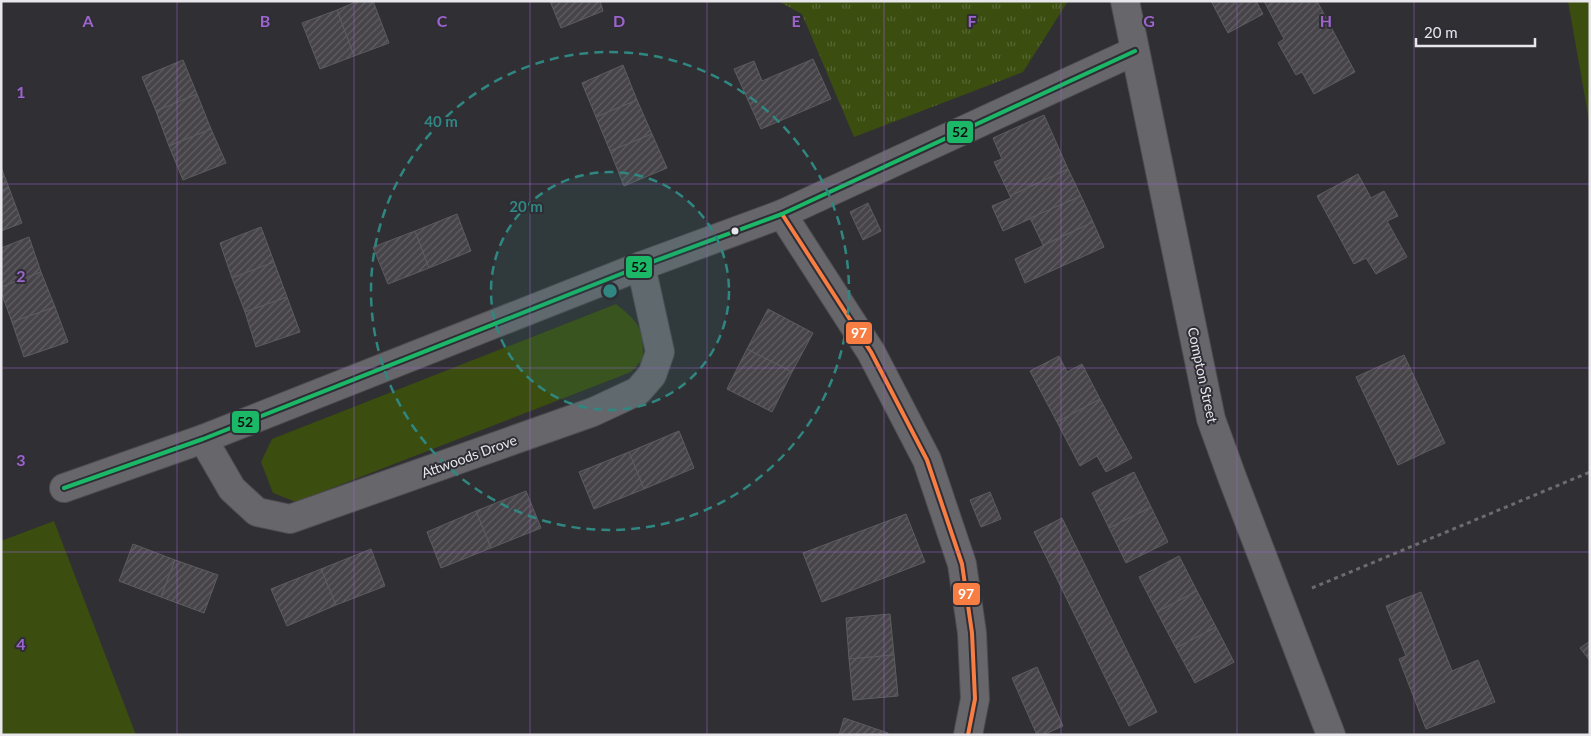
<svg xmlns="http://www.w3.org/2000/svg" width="1591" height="736" font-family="Lato,sans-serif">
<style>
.grass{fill:#3b4e10}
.park{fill:url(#park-tufts)}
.building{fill:url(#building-hatch);stroke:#5d5c5f}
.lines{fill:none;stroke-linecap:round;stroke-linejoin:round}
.minor-casing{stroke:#4e4d51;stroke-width:30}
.path{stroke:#6c6c6e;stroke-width:3;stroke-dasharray:4 4;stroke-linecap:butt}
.minor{stroke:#67666a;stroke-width:28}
.bus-1-casing{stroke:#2f2d35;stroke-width:8}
.bus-2-casing{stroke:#2f2d35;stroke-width:8}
.bus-1{stroke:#f77d43;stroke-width:4}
.bus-2{stroke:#1ab867;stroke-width:4}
.grid{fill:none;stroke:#9c64cc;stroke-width:1;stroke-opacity:0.55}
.ring{fill:none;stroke:#308781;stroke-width:2.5;stroke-dasharray:9 6}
.bus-dot{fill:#e8e7ec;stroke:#2f2d35;stroke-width:2}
.labels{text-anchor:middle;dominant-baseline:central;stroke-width:4;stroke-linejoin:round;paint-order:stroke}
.street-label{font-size:14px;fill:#e8e7ec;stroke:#2f2d35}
.grid-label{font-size:16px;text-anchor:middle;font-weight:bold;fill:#9c64cc;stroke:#2f2d35;stroke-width:4;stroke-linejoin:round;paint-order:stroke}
.centre{fill:#308781;stroke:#2f2d35;stroke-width:2.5}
.ring-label{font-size:15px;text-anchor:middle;font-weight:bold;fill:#308781;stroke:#2f2d35;stroke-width:4;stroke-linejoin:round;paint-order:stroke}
.line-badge{stroke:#2f2d35;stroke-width:2}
.badge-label{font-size:14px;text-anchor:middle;font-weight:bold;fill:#fff}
.pale-badge-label{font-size:14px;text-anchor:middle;font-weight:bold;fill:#111}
</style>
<defs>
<pattern id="park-tufts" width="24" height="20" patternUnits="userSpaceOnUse" patternTransform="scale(1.25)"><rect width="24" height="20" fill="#3b4e10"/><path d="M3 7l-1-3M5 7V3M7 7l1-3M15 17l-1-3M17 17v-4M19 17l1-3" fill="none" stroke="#576833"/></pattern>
<pattern id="building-hatch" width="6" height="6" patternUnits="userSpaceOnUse" patternTransform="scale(1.25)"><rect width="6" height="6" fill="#464448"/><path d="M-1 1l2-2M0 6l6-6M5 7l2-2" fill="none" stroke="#615f63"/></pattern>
</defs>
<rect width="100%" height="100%" fill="#302f33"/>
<g class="grass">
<path d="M 1568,1 L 1590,1 L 1590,126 Z"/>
<path d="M 616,304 C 640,323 643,328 643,359 L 631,372 L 296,502 L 273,493 L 261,462 L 272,439 Z"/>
<path d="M 54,521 L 136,735 L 1,735 L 1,541 Z"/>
</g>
<path class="park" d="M 778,1 L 1068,1 L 1023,72 L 854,137 L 802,14 Z"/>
<g class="building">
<path d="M 358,1 L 373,1 L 389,43 L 354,56 L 337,10 Z"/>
<path d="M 550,1 L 600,1 L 603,11 L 561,28 Z"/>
<path d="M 1211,1 L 1256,1 L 1263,14 L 1228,33 Z"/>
<path d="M 1264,1 L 1317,1 L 1355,72 L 1314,94 L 1302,72 L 1296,75 L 1278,43 L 1284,39 Z"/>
<path d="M 337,10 L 354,56 L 320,69 L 302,23 Z"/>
<path d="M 813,59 L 831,99 L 761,129 L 734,69 L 754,61 L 762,81 Z"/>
<path d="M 183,60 L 197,94 L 156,111 L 142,77 Z"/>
<path d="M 623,65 L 637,100 L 596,117 L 582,83 Z"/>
<path d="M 197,94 L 211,129 L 169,146 L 156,111 Z"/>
<path d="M 637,100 L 652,134 L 610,151 L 596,117 Z"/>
<path d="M 1044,115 L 1068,169 L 1010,196 L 994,162 L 1002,159 L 993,138 Z"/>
<path d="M 211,129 L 226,163 L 183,180 L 169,146 Z"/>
<path d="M 652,134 L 667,168 L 624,186 L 610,151 Z"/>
<path d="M 1,167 L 9,188 L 1,191 Z"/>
<path d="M 1068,169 L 1081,196 L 1003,231 L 992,206 L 1011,198 L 1010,196 Z"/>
<path d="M 1358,174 L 1371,198 L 1384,191 L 1398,216 L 1387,221 L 1407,257 L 1376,274 L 1366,258 L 1354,264 L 1317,196 Z"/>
<path d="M 9,188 L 22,223 L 1,231 L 1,191 Z"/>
<path d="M 1081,196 L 1093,222 L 1043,245 L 1030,218 Z"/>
<path d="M 868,203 L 881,231 L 863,240 L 850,212 Z"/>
<path d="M 457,214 L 471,251 L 429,268 L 415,231 Z"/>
<path d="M 1093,222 L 1104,247 L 1025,283 L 1015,259 Z"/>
<path d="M 261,227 L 274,262 L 232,278 L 220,243 Z"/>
<path d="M 415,231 L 429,268 L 388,284 L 373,247 Z"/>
<path d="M 29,237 L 41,272 L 1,287 L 1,248 Z"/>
<path d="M 274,262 L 287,297 L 245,312 L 232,278 Z"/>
<path d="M 41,272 L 55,307 L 12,322 L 1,292 L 1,287 Z"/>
<path d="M 287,297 L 300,332 L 256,347 L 245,312 Z"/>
<path d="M 55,307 L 68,342 L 24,357 L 12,322 Z"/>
<path d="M 768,309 L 813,333 L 792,372 L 747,349 Z"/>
<path d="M 747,349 L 792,372 L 772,412 L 727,389 Z"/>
<path d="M 1404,355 L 1445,443 L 1398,465 L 1356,377 Z"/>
<path d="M 1059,356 L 1067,372 L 1082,364 L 1100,399 L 1057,422 L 1030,371 Z"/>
<path d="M 1100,399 L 1132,458 L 1106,472 L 1097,456 L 1080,466 L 1057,422 Z"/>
<path d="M 679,431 L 694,468 L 644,489 L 629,452 Z"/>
<path d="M 629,452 L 644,489 L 594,509 L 579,472 Z"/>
<path d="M 1134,472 L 1151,507 L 1109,528 L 1092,493 Z"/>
<path d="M 526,491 L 541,528 L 491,548 L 476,511 Z"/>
<path d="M 990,492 L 1001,519 L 981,527 L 970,500 Z"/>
<path d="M 1151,507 L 1168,542 L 1126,563 L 1109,528 Z"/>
<path d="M 476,511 L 491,548 L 441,568 L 427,532 Z"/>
<path d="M 906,514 L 925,562 L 822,602 L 803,553 Z"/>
<path d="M 1062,518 L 1157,712 L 1129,726 L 1034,532 Z"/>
<path d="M 133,544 L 175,560 L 161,597 L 119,581 Z"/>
<path d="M 371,549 L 385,586 L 336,605 L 321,569 Z"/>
<path d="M 1179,556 L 1197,591 L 1157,612 L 1139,577 Z"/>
<path d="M 175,560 L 218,575 L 204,613 L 161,597 Z"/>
<path d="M 321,569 L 336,605 L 287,626 L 271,589 Z"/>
<path d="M 1197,591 L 1216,627 L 1176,648 L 1157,612 Z"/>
<path d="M 1421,592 L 1452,671 L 1478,660 L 1495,702 L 1426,729 L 1399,659 L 1406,656 L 1386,606 Z"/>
<path d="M 890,614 L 894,655 L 849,659 L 846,618 Z"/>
<path d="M 1216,627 L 1234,662 L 1195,683 L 1176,648 Z"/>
<path d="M 1590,641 L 1590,661 L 1580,648 Z"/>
<path d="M 894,655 L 898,696 L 853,700 L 849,659 Z"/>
<path d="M 1037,667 L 1063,726 L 1043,735 L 1037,735 L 1012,678 Z"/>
<path d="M 844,718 L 888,733 L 888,735 L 839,735 Z"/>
</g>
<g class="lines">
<g class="minor-casing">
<g id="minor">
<path d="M 1125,1 L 1211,419 L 1232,477 L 1331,735"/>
<path d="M 782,214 L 871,352 L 927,460 L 962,564 L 972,633 L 975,699 L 968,735"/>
<path d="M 203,439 L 232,489 L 257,512 L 290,519 L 593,412 L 638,391 L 652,375 L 660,352 L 641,266"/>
<path d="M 64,488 L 203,439 L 641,266 L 782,214 L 1135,51"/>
</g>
</g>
<path class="path" d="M 1312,588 L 1590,472"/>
<use href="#minor" class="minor"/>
<g class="bus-1-casing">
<path id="bus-1" d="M 782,214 L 871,352 L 927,460 L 962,564 L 972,633 L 975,699 L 968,735"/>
</g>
<g class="bus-2-casing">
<path id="bus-2" d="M 64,488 L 203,439 L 641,266 L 782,214 L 1135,51"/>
</g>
<use href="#bus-1" class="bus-1"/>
<use href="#bus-2" class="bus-2"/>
</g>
<path class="grid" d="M 177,1 L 177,735M 354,1 L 354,735M 530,1 L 530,735M 707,1 L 707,735M 884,1 L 884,735M 1061,1 L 1061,735M 1237,1 L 1237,735M 1414,1 L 1414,735M 1,184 L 1590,184M 1,368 L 1590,368M 1,552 L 1590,552"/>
<circle cx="610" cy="291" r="119" fill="#308781" fill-opacity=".12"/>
<g class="ring">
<circle cx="610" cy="291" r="119"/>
<circle cx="610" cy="291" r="239"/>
</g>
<circle class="bus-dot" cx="735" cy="231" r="4.5"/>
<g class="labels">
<g class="street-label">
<text transform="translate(1203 375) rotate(78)">Compton Street</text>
<text transform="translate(469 456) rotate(-20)">Attwoods Drove</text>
</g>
</g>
<g class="grid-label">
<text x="88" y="27">A</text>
<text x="265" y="27">B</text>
<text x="442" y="27">C</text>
<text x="619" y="27">D</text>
<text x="796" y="27">E</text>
<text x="972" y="27">F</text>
<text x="1149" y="27">G</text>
<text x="1326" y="27">H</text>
<text x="21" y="98">1</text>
<text x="21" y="282">2</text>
<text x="21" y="466">3</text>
<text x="21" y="650">4</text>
</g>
<circle cx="610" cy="291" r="8" class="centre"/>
<g class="ring-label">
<text x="441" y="127">40 m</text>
<text x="526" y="212">20 m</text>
</g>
<g class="line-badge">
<rect x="946" y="120" width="28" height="24" rx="5" fill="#1ab867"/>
<rect x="625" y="255" width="28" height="24" rx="5" fill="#1ab867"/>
<rect x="845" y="321" width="28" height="24" rx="5" fill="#f77d43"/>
<rect x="231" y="410" width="29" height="24" rx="5" fill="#1ab867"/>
<rect x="952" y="582" width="29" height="24" rx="5" fill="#f77d43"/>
</g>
<g class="badge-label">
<text x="859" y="338">97</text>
<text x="966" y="599">97</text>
</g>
<g class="pale-badge-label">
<text x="960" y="137">52</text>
<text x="639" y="272">52</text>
<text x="245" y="427">52</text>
</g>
<rect width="1591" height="736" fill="none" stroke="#e8e7ec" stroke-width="5"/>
<path d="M1416 38v8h119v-8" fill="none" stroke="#e8e7ec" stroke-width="2.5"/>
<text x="1424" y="38" font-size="15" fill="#e8e7ec" stroke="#2f2d35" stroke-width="4" paint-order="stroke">20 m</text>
</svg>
